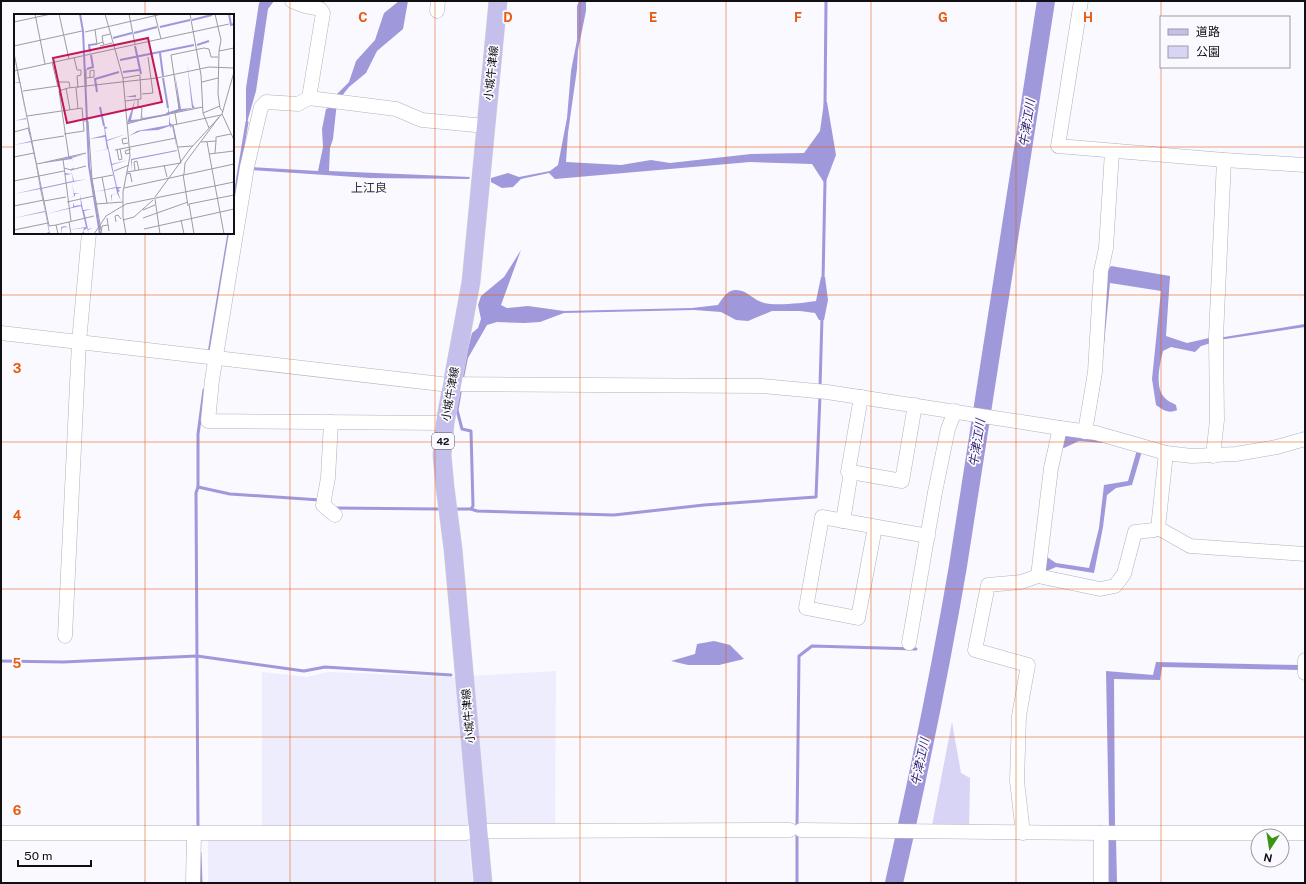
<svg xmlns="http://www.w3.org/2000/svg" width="1306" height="884" font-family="'Public Sans','Noto Sans JP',sans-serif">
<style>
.built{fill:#eeedfe}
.green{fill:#d7d4f6}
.water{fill:#9f98da}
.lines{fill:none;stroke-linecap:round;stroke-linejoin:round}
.stream{stroke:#9f98da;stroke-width:3}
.river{stroke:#9f98da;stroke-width:18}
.minor-casing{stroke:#b2b1bb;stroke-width:15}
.major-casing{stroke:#d4d4d5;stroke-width:19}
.minor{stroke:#fff;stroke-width:14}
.major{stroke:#c4bfeb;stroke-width:18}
.grid{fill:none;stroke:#e8590c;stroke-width:1;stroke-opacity:0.55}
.labels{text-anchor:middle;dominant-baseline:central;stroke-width:3.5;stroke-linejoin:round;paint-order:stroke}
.shield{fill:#f9f9ff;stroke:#56565a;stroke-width:1}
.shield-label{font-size:10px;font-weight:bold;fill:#101013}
.street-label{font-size:11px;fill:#101013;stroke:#f9f9ff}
.water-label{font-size:12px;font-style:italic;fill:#33206d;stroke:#f9f9ff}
.neighbourhood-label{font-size:12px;fill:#2f2e36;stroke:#f9f9ff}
.inset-river{fill:none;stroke:#9f98da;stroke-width:2}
.inset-road{fill:none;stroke:#9c9ca1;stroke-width:1}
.view{fill:#c2185b;fill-opacity:0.15;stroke:#c2185b;stroke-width:2}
.inset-edge{fill:none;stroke:#101013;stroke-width:2}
.grid-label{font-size:13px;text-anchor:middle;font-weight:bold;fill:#e8590c;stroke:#f9f9ff;stroke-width:3.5;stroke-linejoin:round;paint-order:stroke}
</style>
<rect width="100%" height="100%" fill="#f9f9ff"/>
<path class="built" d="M 556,671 L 555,834 L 468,835 L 473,883 L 208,883 L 208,836 L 262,836 L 262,672 L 307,677 L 328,672 L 452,677 Z"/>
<path class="green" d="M 952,722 L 961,773 L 970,778 L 969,835 L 930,836 Z"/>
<g class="water">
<path d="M 261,1 L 274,1 L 268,9 L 256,91 L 246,126 L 246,88 L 259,3 Z"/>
<path d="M 399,1 L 408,1 L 403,29 L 377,51 L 366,73 L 349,87 L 337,102 L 333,139 L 330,148 L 329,171 L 470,177 L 469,179 L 370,178 L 250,170 L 251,167 L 318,171 L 323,147 L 322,129 L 326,109 L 331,107 L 336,95 L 349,82 L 356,61 L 375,40 L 384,13 Z"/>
<path d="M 579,1 L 586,1 L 586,11 L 578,50 L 577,69 L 568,133 L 566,162 L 621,165 L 651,160 L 670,163 L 751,154 L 804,153 L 820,131 L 824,102 L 827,102 L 836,155 L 825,184 L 812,164 L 750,162 L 555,179 L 549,173 L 521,179 L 513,187 L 502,188 L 491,182 L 491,178 L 508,173 L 519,177 L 550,171 L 558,165 L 567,118 L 571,71 L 577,40 L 577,6 Z"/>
<path d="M 521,250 L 501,305 L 507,308 L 528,306 L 564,311 L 692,308 L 718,305 C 722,299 728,289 736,290 C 747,290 753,300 764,303 C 775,306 804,303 816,301 L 821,277 L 825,277 L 828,300 L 824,320 L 819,320 L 815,313 L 800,311 L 772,311 L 748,321 L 736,320 L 721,312 L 694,310 L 564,313 L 540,322 L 524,323 L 497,322 L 487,325 L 468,358 L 464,378 L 462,378 L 466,356 L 472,333 L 478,328 L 481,319 L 478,305 L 481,296 L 504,277 Z"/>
<path d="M 1111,266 L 1170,276 L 1166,336 L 1187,343 L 1209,338 L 1212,339 L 1305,324 L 1305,327 L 1212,341 L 1211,343 L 1201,346 L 1195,352 L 1171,347 L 1163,351 C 1160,363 1154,388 1165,398 C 1167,401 1173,403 1176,405 L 1177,410 C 1169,414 1163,410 1156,405 L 1152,379 L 1161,291 L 1110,283 L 1100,386 L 1091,436 L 1104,440 L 1103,443 L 1079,441 L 1064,448 L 1061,448 L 1063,437 L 1066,434 L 1086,437 L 1106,273 Z"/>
<path d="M 1137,450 L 1142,451 L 1132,485 L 1116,488 L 1107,495 L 1103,527 L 1094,573 L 1056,567 L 1047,571 L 1043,566 L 1044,555 L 1056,563 L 1089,568 L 1099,528 L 1104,485 L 1128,481 Z"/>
<path d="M 714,641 L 730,645 L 744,659 L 719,665 L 688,665 L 671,661 L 695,654 L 697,644 Z"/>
<path d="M 1156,662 L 1300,665 L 1299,670 L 1162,667 L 1160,680 L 1114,679 L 1115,828 L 1109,828 L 1106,671 L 1153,675 Z"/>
<path d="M 1109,838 L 1116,838 L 1117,883 L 1109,883 Z"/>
</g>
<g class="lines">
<g class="stream">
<path d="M 825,105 L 826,1"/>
<path d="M 233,207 L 247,122"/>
<path d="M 823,281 L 825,181"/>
<path d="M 209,353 L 229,233"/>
<path d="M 461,387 L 457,410 L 462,429 L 471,431 L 473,506 L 471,509"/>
<path d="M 820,387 L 822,317"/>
<path d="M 198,487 L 230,494 L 320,500"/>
<path d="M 335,508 L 438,509"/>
<path d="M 455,509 L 471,509 L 477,511 L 614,515 L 704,505 L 816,497 L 820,395"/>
<path d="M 1,661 L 63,662 L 197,656 L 304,671 L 325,667 L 451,675"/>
<path d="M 797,827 L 799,656 L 812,646 L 916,649"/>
<path d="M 198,830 L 196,493 L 198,487 L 198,434 L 204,390"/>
<path d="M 200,853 L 201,883"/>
<path d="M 797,883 L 797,833"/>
</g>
<path class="river" d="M 894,883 C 918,778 940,672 958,566 L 1046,1"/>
<g class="minor-casing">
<g id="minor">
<path d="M 292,1 L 305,6 L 320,9 L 323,13 L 309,98"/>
<path d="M 1081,1 L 1058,146 L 1224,160 L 1305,165"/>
<path d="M 437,11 L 438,1"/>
<path d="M 1,333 L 441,384 L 762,386 L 827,392 L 1060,428 L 1096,433 L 1166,453 L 1192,456 L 1236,454 L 1277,447 L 1305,439"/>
<path d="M 331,422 L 328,478 L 323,505 L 335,515"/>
<path d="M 445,423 L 208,421 L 212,380 L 247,167 L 261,107 L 266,102 L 298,104 L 309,98 L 396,109 L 422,120 L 486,126"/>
<path d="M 1085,432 L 1095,372 L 1101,271 L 1106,248 L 1112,151"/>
<path d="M 1166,453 L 1158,528 L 1190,546 L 1305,554"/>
<path d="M 1213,456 L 1217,420 L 1216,337 L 1224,160"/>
<path d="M 851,472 L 902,481 L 915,405"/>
<path d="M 843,521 L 851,472 L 848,472 L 861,397"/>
<path d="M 875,527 L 858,618 L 806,608 L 822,517 L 928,536"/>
<path d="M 1038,576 L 1100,589 L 1115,586 L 1124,574 L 1135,532 L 1154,530 L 1158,528"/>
<path d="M 65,636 L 79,342 L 89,233"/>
<path d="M 909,643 L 935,492 L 948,429 L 955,411"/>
<path d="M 1305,660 L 1305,673"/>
<path d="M 801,830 L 1101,833 L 1305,833"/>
<path d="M 1,833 L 465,833 L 478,831 L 790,830"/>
<path d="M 1023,833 L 1017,781 L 1019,716 L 1028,665 L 975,650 L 988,585 L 1021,582 L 1038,576 L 1051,468 L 1060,428"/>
<path d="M 1101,833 L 1101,883"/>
<path d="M 193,883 L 194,833"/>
</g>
</g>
<g class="major-casing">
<path id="major" d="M 483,883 L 453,549 L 445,487 L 442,455 L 445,423 L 471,282 L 498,1"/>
</g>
<use href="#minor" class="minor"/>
<use href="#major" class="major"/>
</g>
<path class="grid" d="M 145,1 L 145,15M 290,1 L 290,883M 435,1 L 435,883M 580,1 L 580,883M 726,1 L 726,883M 871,1 L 871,883M 1016,1 L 1016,883M 1161,1 L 1161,883M 1,147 L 15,147M 233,147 L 1305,147M 145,233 L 145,883M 1,295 L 1305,295M 1,442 L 1305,442M 1,589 L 1305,589M 1,737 L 1305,737"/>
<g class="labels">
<rect class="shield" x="432" y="433" width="22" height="16" rx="3"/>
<g class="shield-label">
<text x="443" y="441">42</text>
</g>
<g class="street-label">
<text transform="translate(491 73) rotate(-84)">小城牛津線</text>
<text transform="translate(450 394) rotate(-80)">小城牛津線</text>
<text transform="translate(468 716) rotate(-95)">小城牛津線</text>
</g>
<g class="water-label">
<text transform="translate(1027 123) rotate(-81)">牛津江川</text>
<text transform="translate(977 443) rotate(-81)">牛津江川</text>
<text transform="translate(920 762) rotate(-78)">牛津江川</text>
</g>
<g class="neighbourhood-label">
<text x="369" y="188">上江良</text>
</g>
</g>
<g transform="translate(14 14)">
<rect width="220" height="220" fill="#f9f9ff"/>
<path d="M 0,41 L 8,77 L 13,112 L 16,118 L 27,174 L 59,167 L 58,160 L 51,161 L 51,159 L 57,160 L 58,159 L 57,157 L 57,155 L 60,154 L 58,145 L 23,150 L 71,140 L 58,144 L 60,155 L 57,156 L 60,167 L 73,165 L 27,175 L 32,200 L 59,193 L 59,188 L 55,188 L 59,188 L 60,192 L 67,191 L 66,180 L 61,180 L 61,182 L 55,184 L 55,187 L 55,184 L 60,182 L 58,169 L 60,179 L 66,180 L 69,196 L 78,195 L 70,197 L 74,215 L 79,214 L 74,216 L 75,220 L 73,214 L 69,217 L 71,220 L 68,220 L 70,214 L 54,216 L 52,213 L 48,214 L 48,220 L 47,213 L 52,212 L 54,216 L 72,213 L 67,192 L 32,200 L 36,220 L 30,220 L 35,218 L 31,198 L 0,204 L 31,197 L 26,175 L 0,180 L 26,174 L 22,151 L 0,156 L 22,151 L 17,128 L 0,131 L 17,127 L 13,112 L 12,105 L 0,107 L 12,104 L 6,69 L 0,69 L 5,68 ZM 173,48 L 179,91 L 181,94 L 188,92 L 155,100 L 156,109 L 159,111 L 161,122 L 191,118 L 161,122 L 163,137 L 118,146 L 117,157 L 117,145 L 163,136 L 158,111 L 157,114 L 156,112 L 144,116 L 127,117 L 115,122 L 123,117 L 155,111 L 155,101 L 113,109 L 122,83 L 111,83 L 127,80 L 122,81 L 117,106 L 128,105 L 129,101 L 129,104 L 151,100 L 154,98 L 154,93 L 155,98 L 165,95 L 161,60 L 167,95 L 178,94 ZM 90,112 L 94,114 L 91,115 L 93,126 L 112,120 L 93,127 L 98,150 L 114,146 L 98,151 L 103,173 L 108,173 L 104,175 L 106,177 L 104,178 L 107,187 L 103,179 L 98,181 L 98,188 L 97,181 L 103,179 L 102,174 L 80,178 L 102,173 L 96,147 L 77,152 L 96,147 L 94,135 L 76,139 L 93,135 L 91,123 L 75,125 L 91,121 Z" fill="#9f98da"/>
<path class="inset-river" d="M 66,0 L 69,17 L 75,152 L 86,220M 215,0 L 217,11 L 220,10M 178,6 L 198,1M 146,13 L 176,6M 120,19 L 143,13M 99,24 L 118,19M 183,31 L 195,27M 121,32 L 127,60M 76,38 L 75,31 L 83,30M 146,39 L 149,62M 106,46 L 180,31M 73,55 L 79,53 L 77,41M 109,58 L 125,56M 149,64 L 154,94M 83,78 L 81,65 L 105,58M 86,93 L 90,112"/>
<path class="inset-road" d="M 21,0 L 31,50M 45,0 L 55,45M 91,0 L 109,64 L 116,142 L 109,178 L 109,203 L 112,220M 115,0 L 121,30M 176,0 L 187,61 L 189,99 L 195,114M 201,0 L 207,26 L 205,37 L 220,34M 141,1 L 147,25M 0,8 L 37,0M 81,16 L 83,30 L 89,28 L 90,31M 71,18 L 148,0M 89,28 L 88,22 L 96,20M 0,32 L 68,17M 86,32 L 98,29M 205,37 L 204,80 L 206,94 L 209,98M 0,39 L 35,212 L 42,211 L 44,220M 77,40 L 215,10M 60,43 L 63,56 L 67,56 L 67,61 L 63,62 L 64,74M 38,48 L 44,73M 72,55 L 72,73M 0,57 L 77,40M 72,64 L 80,63 L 80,56 L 76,57 L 76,63M 109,64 L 126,61 L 127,85 L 111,87M 43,68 L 55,68 L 56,73M 188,68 L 204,64M 52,74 L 56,96M 62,74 L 64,95M 9,77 L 44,72M 128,80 L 139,79 L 134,43M 189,93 L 160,99 L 165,95 L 157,41 L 190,34 L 195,35 L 197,43 L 204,43M 161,99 L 163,111M 189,99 L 206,92M 208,100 L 220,126M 13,102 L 68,94 L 70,117 L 50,120M 127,106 L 160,99M 70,107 L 74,107 L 78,165 L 87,216M 113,110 L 127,106 L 128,94 L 124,93 L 124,86M 0,118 L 15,114M 113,124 L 108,125 L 109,130 L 114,129M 18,127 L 50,122M 187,128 L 202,127 L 202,123 L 217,120M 193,128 L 210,220M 164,133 L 179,132M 101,136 L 162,124M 103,136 L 105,146 L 108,145 L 106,135M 116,139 L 112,140 L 111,137 L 117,135M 201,139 L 202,127M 195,140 L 220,137M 0,143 L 20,139M 55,144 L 45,77 L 54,74 L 143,64 L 195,53 L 220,54M 49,145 L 57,207M 23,150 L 72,139M 150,151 L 153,163M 50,154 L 57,156 L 72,152M 100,157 L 115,151M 121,157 L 120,148 L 123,147 L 125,156M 113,158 L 167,149 L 159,111 L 207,101M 113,160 L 116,159 L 118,168M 169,160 L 174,192M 170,160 L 171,149 L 205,103M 88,163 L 93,189M 78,165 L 99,161M 0,167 L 50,157M 110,174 L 220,150M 141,183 L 176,135 L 208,100 L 220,58M 141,185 L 146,220M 30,187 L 52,183M 53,188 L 80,182M 82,190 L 109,188M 0,192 L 30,186M 129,196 L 141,191M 93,204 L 95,217M 129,204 L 174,188M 109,206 L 120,203 L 139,186M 167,206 L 170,220M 55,208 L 57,220M 102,208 L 101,202 L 104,201 L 107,205M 42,211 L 80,202M 130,215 L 220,195M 0,216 L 34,209M 80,220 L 92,202 L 112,190 L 220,168M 87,220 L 88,212 L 94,211M 180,220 L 175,190 L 220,181"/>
<path class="view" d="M 134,24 L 148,88 L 53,109 L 39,44 Z"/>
<rect width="220" height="220" class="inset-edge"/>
</g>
<g class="grid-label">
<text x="363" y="22">C</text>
<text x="508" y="22">D</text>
<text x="653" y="22">E</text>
<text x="798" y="22">F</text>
<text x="943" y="22">G</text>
<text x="1088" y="22">H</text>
<text x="17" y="373">3</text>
<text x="17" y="520">4</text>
<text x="17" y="668">5</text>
<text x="17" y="815">6</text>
</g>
<rect width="1306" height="884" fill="none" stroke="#101013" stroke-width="4"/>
<rect x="1160" y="16" width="130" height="52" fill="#f9f9ff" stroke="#9c9ca1"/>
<rect x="1168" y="29" width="20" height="6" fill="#c4bfeb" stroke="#9c9ca1"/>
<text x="1196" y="36" font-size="12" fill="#101013">道路</text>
<rect x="1168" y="46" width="20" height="12" fill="#d7d4f6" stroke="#9c9ca1"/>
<text x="1196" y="56" font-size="12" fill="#101013">公園</text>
<g transform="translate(1270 848) rotate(192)"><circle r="19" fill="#f9f9ff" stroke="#9c9ca1"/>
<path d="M0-3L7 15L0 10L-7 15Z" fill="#3a950e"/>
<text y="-6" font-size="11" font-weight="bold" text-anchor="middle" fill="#101013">N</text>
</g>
<path d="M18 860v6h73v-6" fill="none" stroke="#101013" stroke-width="2"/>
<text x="24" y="860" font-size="12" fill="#101013" stroke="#f9f9ff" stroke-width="3" paint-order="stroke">50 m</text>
</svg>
